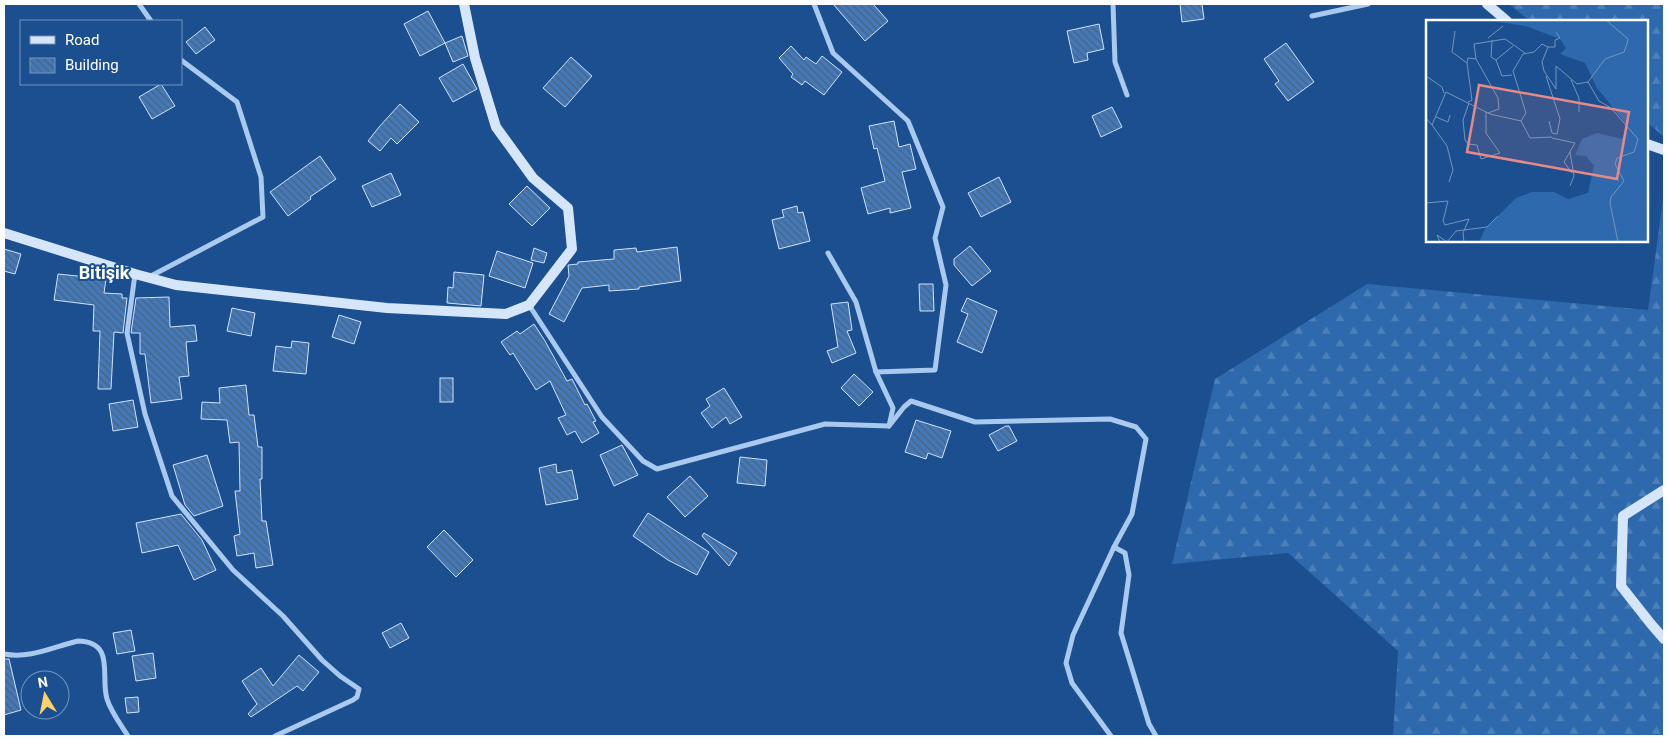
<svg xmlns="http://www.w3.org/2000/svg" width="1668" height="740" font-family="Roboto,sans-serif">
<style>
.forest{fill:url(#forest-firs)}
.building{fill:url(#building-back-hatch);stroke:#cfe3fa}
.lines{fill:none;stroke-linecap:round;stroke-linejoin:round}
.street{stroke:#a9c9ee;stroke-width:5}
.secondary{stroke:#d6e6fa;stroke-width:10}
.labels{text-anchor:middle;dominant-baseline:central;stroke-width:4;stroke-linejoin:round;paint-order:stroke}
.quarter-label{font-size:18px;font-weight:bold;fill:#fff;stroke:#1b4f8f}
.inset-road{fill:none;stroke:#7695bc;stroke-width:1}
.view{fill:#e88989;fill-opacity:0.15;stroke:#e88989;stroke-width:2.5}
.inset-edge{fill:none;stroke:#fff;stroke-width:2.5}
</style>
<defs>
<pattern id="forest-firs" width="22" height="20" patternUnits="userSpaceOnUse" patternTransform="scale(1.25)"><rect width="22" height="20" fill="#2e69ad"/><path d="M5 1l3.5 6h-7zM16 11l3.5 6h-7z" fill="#4d80b9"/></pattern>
<pattern id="building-back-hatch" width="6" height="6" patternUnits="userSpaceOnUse" patternTransform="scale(1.25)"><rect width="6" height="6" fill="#4478b7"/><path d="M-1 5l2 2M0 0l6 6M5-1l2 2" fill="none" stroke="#486282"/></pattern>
</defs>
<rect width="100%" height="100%" fill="#1b4f8f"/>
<g class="forest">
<path d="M 1509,4 L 1664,4 L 1664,137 L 1647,122 L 1647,21 L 1530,21 Z"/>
<path d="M 1664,193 L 1664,736 L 1393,736 L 1398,651 L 1288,553 L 1172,564 L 1215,379 L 1367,284 L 1648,310 Z"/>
</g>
<g class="building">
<path d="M 833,4 L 873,4 L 888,21 L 865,41 Z"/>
<path d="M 1180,4 L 1202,4 L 1204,19 L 1182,22 Z"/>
<path d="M 428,11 L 445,43 L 420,56 L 404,24 Z"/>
<path d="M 1099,24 L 1104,49 L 1087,53 L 1088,60 L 1074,63 L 1067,31 Z"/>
<path d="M 205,27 L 215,40 L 196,54 L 186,42 Z"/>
<path d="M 462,36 L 468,56 L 453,62 L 445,43 Z"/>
<path d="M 1286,43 L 1314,82 L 1288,101 L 1275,84 L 1279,81 L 1264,59 Z"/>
<path d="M 791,46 L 804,60 L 806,57 L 816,64 L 822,56 L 842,72 L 824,95 L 805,81 L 802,85 L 791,77 L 793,74 L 779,58 Z"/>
<path d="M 571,57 L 592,76 L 565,107 L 543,88 Z"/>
<path d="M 463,64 L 477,89 L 453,102 L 439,78 Z"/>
<path d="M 161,84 L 175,106 L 152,119 L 139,97 Z"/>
<path d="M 400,104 L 419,122 L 397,144 L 391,138 L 380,151 L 368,141 L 379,127 Z"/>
<path d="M 1112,107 L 1122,127 L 1101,137 L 1092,116 Z"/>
<path d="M 894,121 L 899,147 L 910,144 L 916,169 L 902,172 L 911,208 L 890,213 L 890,208 L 868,214 L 861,188 L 885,181 L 877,148 L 874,149 L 869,126 Z"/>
<path d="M 320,156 L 336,179 L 310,197 L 311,199 L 288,216 L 270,192 Z"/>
<path d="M 391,173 L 401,195 L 372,207 L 362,186 Z"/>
<path d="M 999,177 L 1011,202 L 981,217 L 968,193 Z"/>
<path d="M 527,186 L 550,208 L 532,226 L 509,204 Z"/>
<path d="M 797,206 L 798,213 L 803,212 L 810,241 L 779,249 L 772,220 L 784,217 L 782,210 Z"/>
<path d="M 970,246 L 991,271 L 972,286 L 954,265 L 954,259 Z"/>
<path d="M 677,247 L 681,281 L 639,287 L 639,289 L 609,291 L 609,285 L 582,288 L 564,322 L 549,314 L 569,276 L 568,265 L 578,264 L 578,262 L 614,259 L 614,250 L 636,248 L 637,252 Z"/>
<path d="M 534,248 L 547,253 L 544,263 L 531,260 Z"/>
<path d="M 4,249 L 21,254 L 15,274 L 4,271 Z"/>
<path d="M 497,251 L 533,263 L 525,288 L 489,276 Z"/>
<path d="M 454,272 L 484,275 L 481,306 L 447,303 L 448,287 L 453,288 Z"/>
<path d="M 58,274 L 106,279 L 104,293 L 122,294 L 122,298 L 127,298 L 123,333 L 114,332 L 111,389 L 98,389 L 100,331 L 93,331 L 94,305 L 54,300 Z"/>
<path d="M 919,284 L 933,284 L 934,311 L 920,311 Z"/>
<path d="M 169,297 L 170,327 L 195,325 L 197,341 L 186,342 L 189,376 L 179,377 L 182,399 L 151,403 L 145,354 L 140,354 L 140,333 L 131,333 L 136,298 Z"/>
<path d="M 967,298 L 997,311 L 982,353 L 957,342 L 968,314 L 961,311 Z"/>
<path d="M 848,302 L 852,330 L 847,331 L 856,353 L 832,363 L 827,351 L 838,347 L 831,304 Z"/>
<path d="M 232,308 L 255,313 L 251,336 L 227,331 Z"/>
<path d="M 339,315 L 361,322 L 354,344 L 332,337 Z"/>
<path d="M 534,324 L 545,341 L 567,381 L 572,379 L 585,405 L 587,404 L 596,421 L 593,422 L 599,433 L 582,443 L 575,431 L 567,435 L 558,418 L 566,415 L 550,381 L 536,390 L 513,353 L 510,355 L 501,342 L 517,331 L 520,334 Z"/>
<path d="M 292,341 L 309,343 L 306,374 L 273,371 L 276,346 L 291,348 Z"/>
<path d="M 854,374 L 873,392 L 859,406 L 841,388 Z"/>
<rect x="440" y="378" width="13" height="24"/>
<path d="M 246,385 L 249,415 L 254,415 L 258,447 L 262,447 L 262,479 L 260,479 L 262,521 L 266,521 L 273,565 L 256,568 L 254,553 L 237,556 L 234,536 L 240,534 L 235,491 L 240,491 L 239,442 L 230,443 L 227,420 L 201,419 L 202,402 L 220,403 L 219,388 Z"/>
<path d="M 724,388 L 742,417 L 730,424 L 726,417 L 712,428 L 701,413 L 710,406 L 706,399 Z"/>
<path d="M 133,400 L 138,427 L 113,431 L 109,404 Z"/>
<path d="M 916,420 L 951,431 L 942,458 L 928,453 L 926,459 L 905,452 Z"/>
<path d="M 1006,426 L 1009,426 L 1017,441 L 998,451 L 989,435 Z"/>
<path d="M 622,445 L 638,475 L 614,486 L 600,455 Z"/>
<path d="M 207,455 L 223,506 L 194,516 L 185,505 L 173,465 Z"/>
<path d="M 740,457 L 767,460 L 765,486 L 737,483 Z"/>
<path d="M 556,464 L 557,473 L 572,470 L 578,499 L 546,505 L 539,468 Z"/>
<path d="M 690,476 L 708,496 L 685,517 L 667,497 Z"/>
<path d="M 648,513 L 709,552 L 697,575 L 668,560 L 633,536 Z"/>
<path d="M 181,514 L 202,540 L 216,570 L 194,580 L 178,545 L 142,553 L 136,523 Z"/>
<path d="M 444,530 L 473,560 L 456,577 L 427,547 Z"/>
<path d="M 704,533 L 737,553 L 729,566 L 702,536 Z"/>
<path d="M 401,623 L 409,638 L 390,648 L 382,633 Z"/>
<path d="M 131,630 L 135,651 L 117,654 L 113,633 Z"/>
<path d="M 153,653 L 156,678 L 136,681 L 132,656 Z"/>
<path d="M 299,655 L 319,672 L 303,691 L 297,686 L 251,717 L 248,714 L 257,704 L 242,681 L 261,668 L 273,686 Z"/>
<path d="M 4,659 L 9,659 L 21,710 L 4,715 Z"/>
<path d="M 138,697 L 139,712 L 127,713 L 125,698 Z"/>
</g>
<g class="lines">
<g class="street">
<path d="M 139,4 L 151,21"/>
<path d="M 814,4 L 833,53 L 908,121 L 943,207 L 935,238 L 946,285 L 935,370 L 876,372 L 856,302 L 828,253"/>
<path d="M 1113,4 L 1115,62 L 1127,95"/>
<path d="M 1312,16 L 1368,4"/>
<path d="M 135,274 L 127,333 L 145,414 L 172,496 L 233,570 L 283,616 L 322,660 L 340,676 L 359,689 L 357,697 L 353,700 L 275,736"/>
<path d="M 149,277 L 263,217 L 261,177 L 237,102 L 181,60"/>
<path d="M 529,305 L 602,417 L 643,461 L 657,469 L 825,424 L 889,426 L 893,408 L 876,372"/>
<path d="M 889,426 L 904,407 L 911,401 L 975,422 L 1110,419 L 1136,427 L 1146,439 L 1132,514 L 1114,547 L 1073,635 L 1066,663 L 1072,683 L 1111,736"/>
<path d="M 1114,547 L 1125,553 L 1129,575 L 1121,633 L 1149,724 L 1156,736"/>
<path d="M 4,654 C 30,659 53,647 78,641 C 116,642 100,676 107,699 C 111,712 121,725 128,736"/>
</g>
<g class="secondary">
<path d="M 1487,4 L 1507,21"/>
<path d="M 1647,144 L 1664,150"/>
<path d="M 4,233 L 135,274 L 176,285 L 387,308 L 506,314 L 529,305 L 572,249 L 568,208 L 533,178 L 496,127 L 475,58 L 464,4"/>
<path d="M 1664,490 L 1623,516 L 1621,586 L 1651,624 L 1664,639"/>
</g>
</g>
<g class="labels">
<g class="quarter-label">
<text x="104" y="272">Bitişik</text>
</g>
</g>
<g transform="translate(1426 20)">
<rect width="222" height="222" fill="#1b4f8f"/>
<path d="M 58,0 L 222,0 L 222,222 L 53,222 L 59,209 L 90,178 L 106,172 L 128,172 L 142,179 L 162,173 L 168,146 L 160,136 L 149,135 L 156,119 L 171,113 L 196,119 L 201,105 L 171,68 L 159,43 L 134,34 L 140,28 L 134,19 L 100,6 Z" fill="#2e69ad"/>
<path class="inset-road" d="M 29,11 L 26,32 L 41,43M 62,18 L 77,6M 66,20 L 65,37 L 70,40 L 76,56 L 86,55M 122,27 L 129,27 L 129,20 L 134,18 L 130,12M 70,40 L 87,26M 0,56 L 16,67 L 18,73M 120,56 L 134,99 L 131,114 L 126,113 L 123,101M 145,60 L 153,78 L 153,92M 162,62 L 173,81 L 185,88 L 212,119 L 208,132 L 191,138 L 189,144 L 198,161 L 185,177 L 184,183 L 192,222M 162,62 L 179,39 L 198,32 L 201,24 L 202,19 L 180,0M 42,82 L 46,80 L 41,43 L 42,38 L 50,39M 43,83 L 37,100 L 39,120 L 42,124 L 51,125 L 55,139 L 74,133 L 60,113 L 60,92M 62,93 L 73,89 L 72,78 L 50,39 L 48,24 L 79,19 L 99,33M 10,97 L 22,102 L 24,95M 0,98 L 6,105 L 20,72 L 64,94 L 95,101 L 100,93 L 87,51 L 97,34 L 108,32 L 116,24 L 122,27 L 116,42 L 118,51 L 130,69 L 130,46 L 151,64 L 162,62M 95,101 L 104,118 L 126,117M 6,105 L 21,126 L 27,150 L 23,162M 126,118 L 149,123 L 138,142 L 146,153M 144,166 L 148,156 L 144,132M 0,183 L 22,181 L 17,201 L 19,205 L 43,199 L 37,213 L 38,222M 14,222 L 11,215 L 21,222 L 30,211 L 61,207 L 72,196"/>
<path class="view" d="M 53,65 L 203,92 L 191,159 L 41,132 Z"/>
<rect width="222" height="222" class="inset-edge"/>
</g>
<rect width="1668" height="740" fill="none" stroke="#ffffff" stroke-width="10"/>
<rect x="20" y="20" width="162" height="65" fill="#1b4f8f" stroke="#7695bc"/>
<rect x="30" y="36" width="25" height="8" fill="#d6e6fa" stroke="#7695bc"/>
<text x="65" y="45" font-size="15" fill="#ffffff">Road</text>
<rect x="30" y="58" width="25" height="15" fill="url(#building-back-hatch)" stroke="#7695bc"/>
<text x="65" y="70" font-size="15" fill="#ffffff">Building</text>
<g transform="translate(45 695) rotate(350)"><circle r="24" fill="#1b4f8f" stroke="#7695bc"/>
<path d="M0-4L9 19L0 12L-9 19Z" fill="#ffd166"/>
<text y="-8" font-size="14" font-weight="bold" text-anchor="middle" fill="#ffffff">N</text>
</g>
</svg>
